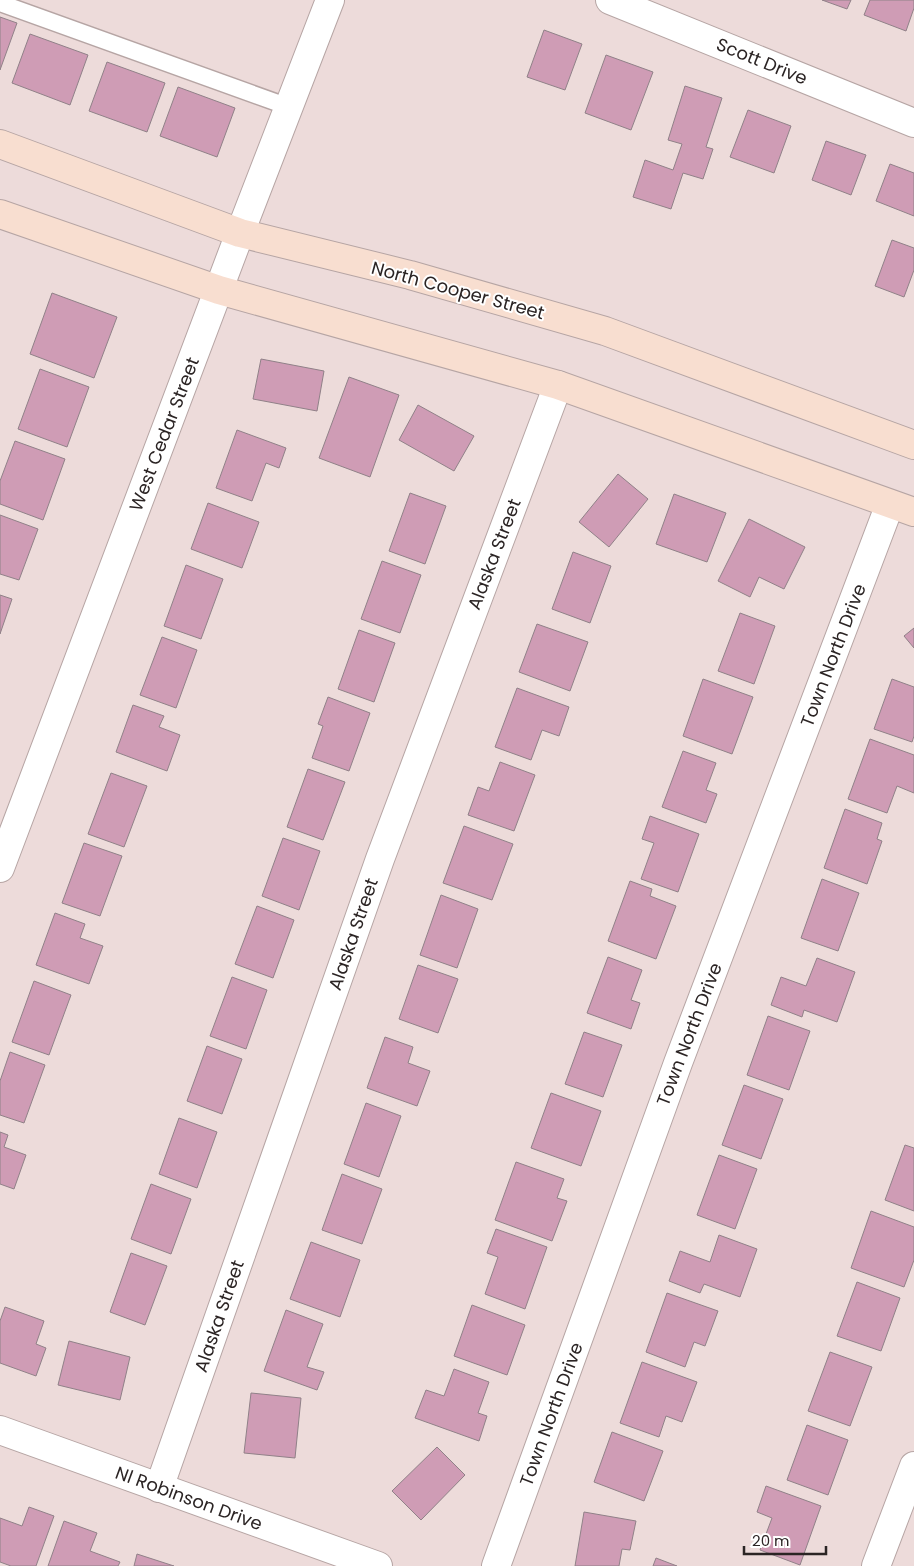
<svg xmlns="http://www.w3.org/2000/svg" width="914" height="1566" font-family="Poppins,sans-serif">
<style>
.building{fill:#cf9cb5;stroke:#908188}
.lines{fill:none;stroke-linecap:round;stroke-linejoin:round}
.service-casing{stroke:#b6a5a4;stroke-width:19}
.minor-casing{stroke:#b6a5a4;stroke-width:30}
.secondary-casing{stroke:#b6a5a4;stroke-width:30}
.service{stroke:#fff;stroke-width:16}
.minor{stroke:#fff;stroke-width:28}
.secondary{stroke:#f8ded0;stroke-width:28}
.labels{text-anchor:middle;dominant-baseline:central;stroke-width:4;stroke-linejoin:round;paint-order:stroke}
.street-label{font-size:18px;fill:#2b2424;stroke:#fff}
</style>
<rect width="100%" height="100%" fill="#eddbda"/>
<g class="building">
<path d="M 822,0 L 851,0 L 847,9 Z"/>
<path d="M 870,0 L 914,0 L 914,8 L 906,31 L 864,15 Z"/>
<path d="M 0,17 L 17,23 L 0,70 Z"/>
<path d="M 544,30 L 582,44 L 565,90 L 527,77 Z"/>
<path d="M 30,34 L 88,55 L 70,105 L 12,83 Z"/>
<path d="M 606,55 L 653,72 L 631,130 L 585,113 Z"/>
<path d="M 107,62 L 165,83 L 147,132 L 89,111 Z"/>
<path d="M 685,86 L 722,98 L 706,147 L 713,149 L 703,179 L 683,173 L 671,209 L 633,197 L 645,160 L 673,170 L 682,144 L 668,140 Z"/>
<path d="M 178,87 L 235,108 L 217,157 L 160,136 Z"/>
<path d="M 748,110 L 791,126 L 774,173 L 730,157 Z"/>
<path d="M 826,141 L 866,155 L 851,195 L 812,180 Z"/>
<path d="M 890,164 L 914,173 L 914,216 L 876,201 Z"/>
<path d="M 892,240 L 914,248 L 914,270 L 904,297 L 875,286 Z"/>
<path d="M 52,293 L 117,317 L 94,378 L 30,354 Z"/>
<path d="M 261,359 L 324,371 L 317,411 L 253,399 Z"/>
<path d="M 40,369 L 89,387 L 67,447 L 18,429 Z"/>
<path d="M 349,377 L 399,395 L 370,477 L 319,458 Z"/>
<path d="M 418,405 L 474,436 L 454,471 L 399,440 Z"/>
<path d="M 237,430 L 286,448 L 279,468 L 266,463 L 252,501 L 216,488 Z"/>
<path d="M 15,441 L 65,459 L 43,520 L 0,504 L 0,481 Z"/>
<path d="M 618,474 L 648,499 L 609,547 L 579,522 Z"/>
<path d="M 410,493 L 446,506 L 425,564 L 389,551 Z"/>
<path d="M 674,494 L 726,513 L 707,562 L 656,544 Z"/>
<path d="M 208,503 L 259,522 L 242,568 L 191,549 Z"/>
<path d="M 0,515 L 38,529 L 19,580 L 0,574 Z"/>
<path d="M 749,519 L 805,547 L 784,589 L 759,577 L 750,597 L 718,581 Z"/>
<path d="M 573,552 L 611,566 L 590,623 L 552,609 Z"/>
<path d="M 382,561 L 421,575 L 400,633 L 361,619 Z"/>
<path d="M 186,565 L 223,579 L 201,639 L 164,626 Z"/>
<path d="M 0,595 L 12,599 L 0,634 Z"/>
<path d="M 740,613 L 775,626 L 754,684 L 718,671 Z"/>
<path d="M 537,624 L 588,642 L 570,691 L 519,672 Z"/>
<path d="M 914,628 L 914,648 L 904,636 Z"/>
<path d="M 359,630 L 395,643 L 374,702 L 338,689 Z"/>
<path d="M 162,637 L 197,650 L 176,708 L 140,695 Z"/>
<path d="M 703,679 L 753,697 L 732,754 L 683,736 Z"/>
<path d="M 892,679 L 914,687 L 914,736 L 912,742 L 874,729 Z"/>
<path d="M 517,688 L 569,707 L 559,736 L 542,730 L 531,760 L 495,747 Z"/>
<path d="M 328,697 L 370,713 L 349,771 L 312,758 L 323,726 L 318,724 Z"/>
<path d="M 133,705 L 164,716 L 159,727 L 180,735 L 167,771 L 116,752 Z"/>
<path d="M 870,739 L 914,755 L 914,793 L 897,786 L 887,813 L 848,799 Z"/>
<path d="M 683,751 L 716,763 L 706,790 L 717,794 L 706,823 L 662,807 Z"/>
<path d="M 500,762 L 535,775 L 514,831 L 468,815 L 478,787 L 489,791 Z"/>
<path d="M 308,769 L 345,782 L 323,840 L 287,827 Z"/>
<path d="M 111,773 L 147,786 L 124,847 L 88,834 Z"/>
<path d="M 845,809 L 882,823 L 877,839 L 882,841 L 867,884 L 824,868 Z"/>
<path d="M 650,816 L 699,834 L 678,892 L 641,879 L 654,843 L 642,839 Z"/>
<path d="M 464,826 L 513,844 L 492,900 L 443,883 Z"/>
<path d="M 283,838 L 320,851 L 299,910 L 262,896 Z"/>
<path d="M 84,843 L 122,856 L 100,916 L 62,903 Z"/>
<path d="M 822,879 L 859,893 L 838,951 L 801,938 Z"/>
<path d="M 630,881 L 652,889 L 650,896 L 676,906 L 656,959 L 608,941 Z"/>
<path d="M 441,895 L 478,909 L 457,968 L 420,955 Z"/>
<path d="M 257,906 L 294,920 L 273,978 L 235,964 Z"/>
<path d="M 55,913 L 85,924 L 80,938 L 103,946 L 89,984 L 36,965 Z"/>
<path d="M 608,957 L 642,970 L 631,1000 L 640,1003 L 631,1029 L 587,1013 Z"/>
<path d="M 817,958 L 855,972 L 837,1022 L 804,1010 L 802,1017 L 771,1005 L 781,977 L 806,986 Z"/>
<path d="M 418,965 L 458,979 L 438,1033 L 399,1019 Z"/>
<path d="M 232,977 L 267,990 L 246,1049 L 210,1036 Z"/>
<path d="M 34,981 L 71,995 L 49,1055 L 12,1042 Z"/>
<path d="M 768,1016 L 810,1031 L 789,1090 L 747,1075 Z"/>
<path d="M 584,1032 L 622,1045 L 603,1097 L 565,1084 Z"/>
<path d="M 385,1037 L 413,1047 L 408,1063 L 430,1071 L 417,1106 L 367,1088 Z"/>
<path d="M 207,1046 L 242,1059 L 222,1114 L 187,1101 Z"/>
<path d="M 10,1052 L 45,1065 L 24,1123 L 0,1115 L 0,1081 Z"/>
<path d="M 744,1085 L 783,1099 L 761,1159 L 722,1145 Z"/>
<path d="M 551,1093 L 601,1111 L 581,1166 L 531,1148 Z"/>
<path d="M 366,1103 L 401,1116 L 379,1177 L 344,1164 Z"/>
<path d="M 179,1118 L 217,1132 L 197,1188 L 159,1174 Z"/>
<path d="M 0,1132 L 8,1135 L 4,1147 L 26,1155 L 14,1189 L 0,1184 Z"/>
<path d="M 905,1145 L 914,1148 L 914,1211 L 885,1200 Z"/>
<path d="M 719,1155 L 757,1169 L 735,1229 L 697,1215 Z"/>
<path d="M 516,1162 L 564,1179 L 557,1198 L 567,1201 L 552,1241 L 495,1220 Z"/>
<path d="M 342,1174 L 382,1189 L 362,1244 L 322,1230 Z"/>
<path d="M 151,1184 L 191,1199 L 171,1254 L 131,1239 Z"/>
<path d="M 871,1211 L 914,1227 L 914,1260 L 904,1287 L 851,1268 Z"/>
<path d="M 496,1229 L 547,1247 L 525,1309 L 485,1294 L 498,1257 L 487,1253 Z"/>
<path d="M 719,1235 L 757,1249 L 740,1297 L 704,1284 L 700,1293 L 669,1281 L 680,1251 L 710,1262 Z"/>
<path d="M 311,1242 L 360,1260 L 340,1317 L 290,1299 Z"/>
<path d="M 131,1253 L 167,1266 L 145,1325 L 110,1312 Z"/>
<path d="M 857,1282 L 900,1298 L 881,1351 L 837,1336 Z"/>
<path d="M 667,1293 L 718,1311 L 705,1346 L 694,1342 L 685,1367 L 646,1352 Z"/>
<path d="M 472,1305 L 525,1325 L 507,1375 L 454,1356 Z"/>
<path d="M 5,1307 L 44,1321 L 36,1344 L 46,1348 L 36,1376 L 0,1363 L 0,1321 Z"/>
<path d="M 286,1310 L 323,1324 L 307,1367 L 324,1372 L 317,1390 L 264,1371 Z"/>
<path d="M 69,1341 L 130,1357 L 120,1400 L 58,1385 Z"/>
<path d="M 830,1352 L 872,1367 L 850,1426 L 808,1411 Z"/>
<path d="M 642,1362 L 697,1382 L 682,1422 L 666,1416 L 659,1437 L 620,1423 Z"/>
<path d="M 454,1369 L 489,1382 L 478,1413 L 487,1416 L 479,1441 L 415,1418 L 426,1390 L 444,1396 Z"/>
<path d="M 251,1393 L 301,1398 L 295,1458 L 244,1453 Z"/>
<path d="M 807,1425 L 848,1440 L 828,1495 L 787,1480 Z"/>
<path d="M 612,1432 L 663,1451 L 644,1501 L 594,1482 Z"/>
<path d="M 437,1447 L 465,1475 L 421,1520 L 392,1491 Z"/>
<path d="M 766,1486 L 821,1506 L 800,1565 L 760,1550 L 772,1518 L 757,1512 Z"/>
<path d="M 29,1507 L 54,1516 L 36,1566 L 11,1566 L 0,1562 L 0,1518 L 22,1526 Z"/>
<path d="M 584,1512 L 636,1521 L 630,1550 L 622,1549 L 619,1566 L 575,1566 Z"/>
<path d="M 64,1521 L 97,1533 L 90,1551 L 120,1562 L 118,1566 L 48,1566 Z"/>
<path d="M 137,1554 L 174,1566 L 134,1566 Z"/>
<path d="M 656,1558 L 677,1566 L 653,1566 Z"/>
</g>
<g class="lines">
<g class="service-casing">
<path id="service" d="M 0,3 L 289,107"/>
</g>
<g class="minor-casing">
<g id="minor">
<path d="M 610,0 L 914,123"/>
<path d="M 0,868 L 240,233 L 330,0"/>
<path d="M 0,1430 L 378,1566"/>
<path d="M 159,1488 L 380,859 L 558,385"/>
<path d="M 496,1566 L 678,1063 L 890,504"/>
<path d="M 876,1566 L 914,1466"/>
</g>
</g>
<g class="secondary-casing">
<g id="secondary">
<path d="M 0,144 L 240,233 L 410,275 L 605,331 L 914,445"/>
<path d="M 0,214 L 219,290 L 558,385 L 914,512"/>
</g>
</g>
<use href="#service" class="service"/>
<use href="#minor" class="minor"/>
<use href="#secondary" class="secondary"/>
</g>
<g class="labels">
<g class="street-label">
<text transform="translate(762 61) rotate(22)">Scott Drive</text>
<text transform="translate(458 290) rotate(15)">North Cooper Street</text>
<text transform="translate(164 434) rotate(-69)">West Cedar Street</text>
<text transform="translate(494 554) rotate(-69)">Alaska Street</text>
<text transform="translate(833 655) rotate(-69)">Town North Drive</text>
<text transform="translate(353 934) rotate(-71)">Alaska Street</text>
<text transform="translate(689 1034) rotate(-69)">Town North Drive</text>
<text transform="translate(219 1316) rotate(-71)">Alaska Street</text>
<text transform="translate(551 1414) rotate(-70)">Town North Drive</text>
<text transform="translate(189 1498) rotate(20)">Nl Robinson Drive</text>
</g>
</g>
<path d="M744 1546v8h82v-8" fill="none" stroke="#2b2424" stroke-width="2.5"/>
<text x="752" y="1546" font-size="15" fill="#2b2424" stroke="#ffffff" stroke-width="4" paint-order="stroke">20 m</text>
</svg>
